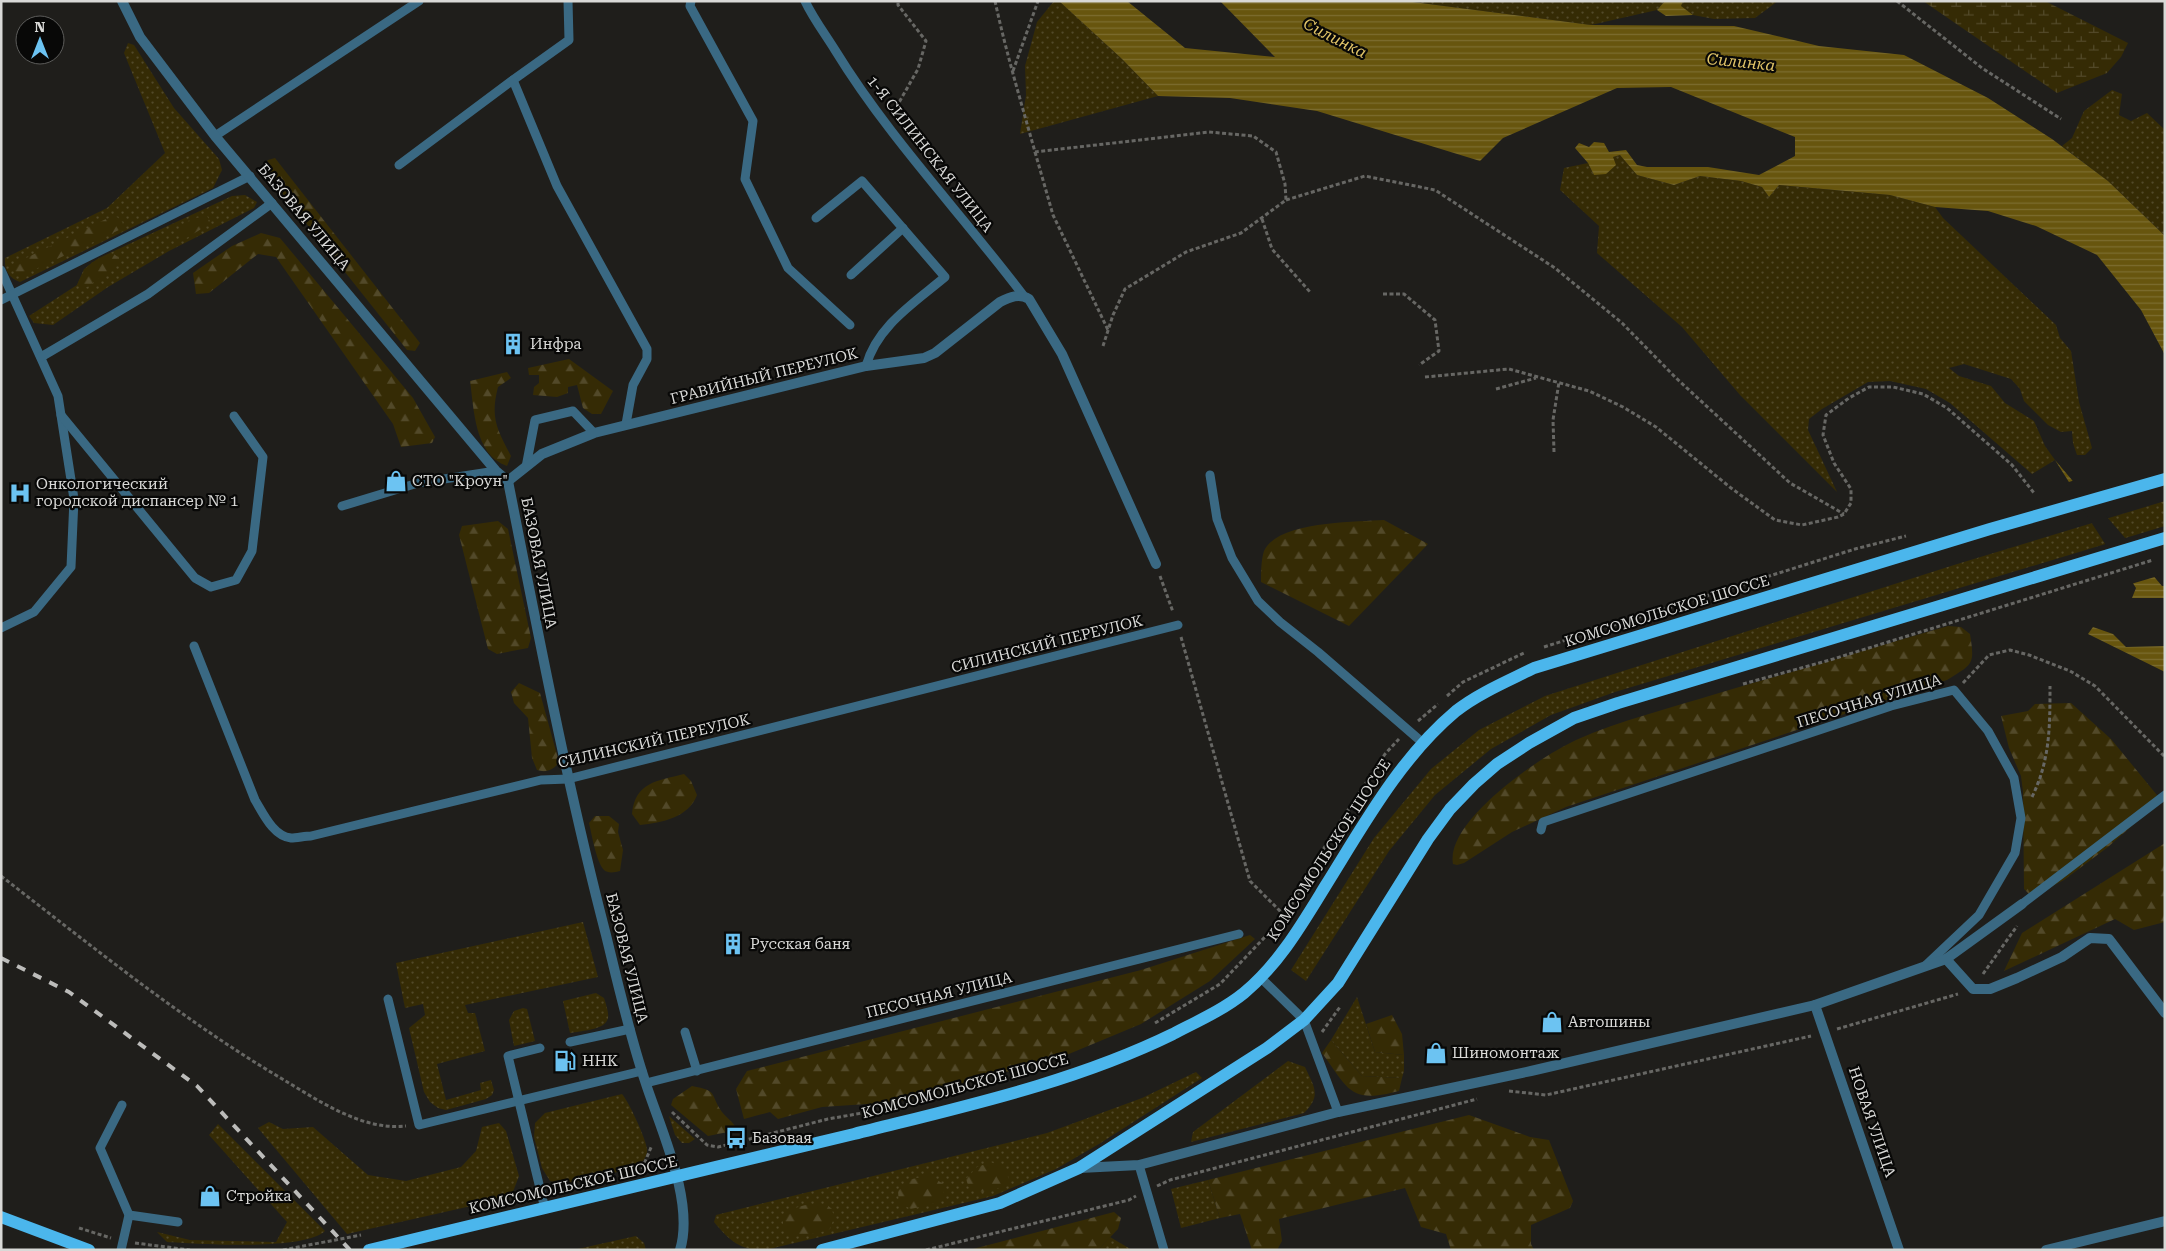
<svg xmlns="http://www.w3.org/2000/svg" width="2166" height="1251" font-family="'Roboto Serif',serif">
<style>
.grass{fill:url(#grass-dots)}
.forest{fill:url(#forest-firs)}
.wetland{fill:url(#wetland-marsh)}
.water{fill:url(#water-rules)}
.pier{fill:#1f1e1b}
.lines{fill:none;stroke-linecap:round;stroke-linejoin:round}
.path{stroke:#676764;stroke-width:3;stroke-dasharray:4 2.5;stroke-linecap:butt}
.service{stroke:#3a6983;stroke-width:9}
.minor{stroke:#3a6983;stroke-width:10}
.primary{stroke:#4bb6ec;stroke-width:12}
.rail{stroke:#bcbcba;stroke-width:4;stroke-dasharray:9 9;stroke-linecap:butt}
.labels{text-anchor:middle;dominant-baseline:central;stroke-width:4.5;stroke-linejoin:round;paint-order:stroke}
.street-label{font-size:15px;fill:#d9d9d7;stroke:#080807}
.poi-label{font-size:15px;fill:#d9d9d7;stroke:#080807;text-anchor:start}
.water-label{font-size:16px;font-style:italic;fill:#e1c468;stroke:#080807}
</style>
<defs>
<pattern id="grass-dots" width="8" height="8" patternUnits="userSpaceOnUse" patternTransform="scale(1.25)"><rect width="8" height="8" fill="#352b05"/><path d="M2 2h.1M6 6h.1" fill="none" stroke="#524929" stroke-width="1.8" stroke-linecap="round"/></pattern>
<pattern id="forest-firs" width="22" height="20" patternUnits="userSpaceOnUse" patternTransform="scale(1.25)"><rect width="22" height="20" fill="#352b05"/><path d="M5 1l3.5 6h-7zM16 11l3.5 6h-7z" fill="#524929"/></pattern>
<pattern id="wetland-marsh" width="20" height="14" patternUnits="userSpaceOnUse" patternTransform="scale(1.25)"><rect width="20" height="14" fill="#352b05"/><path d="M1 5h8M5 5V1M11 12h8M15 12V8" fill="none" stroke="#524929"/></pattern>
<pattern id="water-rules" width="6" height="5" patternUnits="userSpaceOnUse" patternTransform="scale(1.25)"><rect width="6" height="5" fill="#67550e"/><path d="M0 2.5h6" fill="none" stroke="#7c6d30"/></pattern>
</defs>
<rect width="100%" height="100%" fill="#1f1e1b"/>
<g class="grass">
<path d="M 1054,1 L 1059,1 L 1122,59 L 1158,96 L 1020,134 L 1026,95 L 1025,66 L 1037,22 Z"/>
<path d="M 1405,1 L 1665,1 L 1657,10 L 1591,25 Z"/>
<path d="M 1683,1 L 1778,1 L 1755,18 L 1714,19 L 1693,15 L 1680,6 Z"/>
<path d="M 128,43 L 134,45 L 174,108 L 219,159 L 222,170 L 213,188 L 20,282 C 9,278 4,270 5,258 L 107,208 L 165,153 L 124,53 Z"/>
<path d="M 2112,90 L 2122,94 L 2119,115 L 2131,121 L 2147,113 L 2165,130 L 2165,236 L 2108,181 L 2062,146 L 2072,138 L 2084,111 Z"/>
<path d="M 1620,155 L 1637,175 L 1674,185 L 1700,176 L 1741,181 L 1762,187 L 1769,197 L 1779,185 L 1890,195 L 1935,207 L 1943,218 L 2056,325 L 2060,338 L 2071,351 L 2079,402 L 2092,448 L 2085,455 L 2077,455 L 2073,443 L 2072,431 L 2061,432 L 2048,425 L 2024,401 L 2020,389 L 2011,379 L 1964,364 L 1949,368 L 1959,376 L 1991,386 L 2005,403 L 2034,421 L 2045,446 L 2055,460 L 2032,474 L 1950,403 L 1926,389 L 1890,381 L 1868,382 L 1822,409 L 1809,419 L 1808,430 L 1837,492 L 1740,395 L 1682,327 L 1597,253 L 1599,226 L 1560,190 L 1564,168 L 1588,163 L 1594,175 L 1613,157 Z"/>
<path d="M 245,195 L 257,202 L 254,208 L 169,251 L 108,287 L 53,325 L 34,323 L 29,316 L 77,285 L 84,269 L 99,258 L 232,196 Z"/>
<path d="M 2165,501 L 2165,526 L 1615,692 L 1551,715 L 1491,749 L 1435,795 L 1389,851 L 1306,981 L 1291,970 L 1374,838 L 1431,769 L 1479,730 L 1545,696 L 1954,565 Z"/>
<path d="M 583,922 L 598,977 L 465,1005 L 468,1013 L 475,1013 L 485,1051 L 437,1064 L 446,1100 L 481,1090 L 480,1083 L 491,1080 L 494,1090 L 492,1095 L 486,1099 L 446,1110 L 438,1108 L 430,1102 L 424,1092 L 409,1028 L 425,1015 L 423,1004 L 405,1008 L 396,963 Z"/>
<path d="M 596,993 L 604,998 C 606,1004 609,1013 608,1018 C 606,1030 580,1031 570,1033 L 563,1001 Z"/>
<path d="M 1357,997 L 1375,1052 L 1404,1055 L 1404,1071 L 1402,1078 L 1362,1076 L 1331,1040 Z"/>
<path d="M 523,1008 L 527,1009 L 535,1041 L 514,1046 L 509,1020 L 514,1011 Z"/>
<path d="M 1288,1061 L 1305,1067 C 1314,1087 1322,1095 1304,1113 L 1191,1142 L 1193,1132 Z"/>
<path d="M 1196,1072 L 1202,1078 L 1099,1144 L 1056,1169 L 993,1196 L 765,1250 C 739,1250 730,1241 714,1222 L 716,1215 L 1047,1133 L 1142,1098 Z"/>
<path d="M 622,1094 C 629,1102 646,1139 647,1149 C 648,1156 642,1162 638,1167 L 564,1185 L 550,1181 L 542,1168 L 534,1137 L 535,1123 L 545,1113 Z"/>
<path d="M 669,1116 L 695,1139 L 689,1143 L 682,1143 L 675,1135 Z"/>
<path d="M 269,1122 L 283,1129 L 313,1127 L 368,1175 L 406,1181 L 461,1167 L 476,1151 L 482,1127 L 499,1123 L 506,1131 L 519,1176 L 511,1197 L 347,1234 L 258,1128 Z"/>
<path d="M 218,1124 L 325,1231 C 304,1251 199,1244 167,1242 L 157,1232 L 190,1240 L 276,1242 L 287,1222 L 209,1135 Z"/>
<path d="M 1208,1180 L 1220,1218 L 1181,1228 L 1171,1189 Z"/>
<path d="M 636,1236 L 644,1243 L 646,1250 L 573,1250 Z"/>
<path d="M 1110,1237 L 1132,1250 L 1098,1250 Z"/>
</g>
<g class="forest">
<path d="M 275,158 L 420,343 L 415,351 L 407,350 L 267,174 L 264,165 L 268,160 Z"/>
<path d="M 207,216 L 211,223 L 185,239 L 178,234 L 190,219 Z"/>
<path d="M 117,217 L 123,223 L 119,230 L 23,275 L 16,276 L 13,267 L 26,258 L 106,219 Z"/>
<path d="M 261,233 L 280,238 L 413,398 L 435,437 L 432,443 L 401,447 L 393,424 L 276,257 L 258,254 L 209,293 L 196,294 L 193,273 L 232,246 Z"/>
<path d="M 114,254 L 119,258 L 118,265 L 87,287 L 77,285 C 86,264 91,260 114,254 Z"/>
<path d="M 569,359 L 613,391 L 601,414 L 592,414 L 583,408 L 577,385 L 568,387 L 568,393 L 557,397 L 533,395 L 534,387 L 539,383 L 539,375 L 529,375 L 528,368 Z"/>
<path d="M 507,372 L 511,378 L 498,387 C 490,418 497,429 511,456 L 507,466 C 474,455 474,408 470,381 Z"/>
<path d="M 1384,520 L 1428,544 L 1349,626 L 1261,582 C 1261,573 1261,560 1264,551 C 1277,521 1356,522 1384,520 Z"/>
<path d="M 498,521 L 508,529 L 531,638 L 528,648 L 497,654 L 488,649 L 459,535 L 462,526 Z"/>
<path d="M 1948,626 L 1961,627 L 1970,634 C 1975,665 1973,664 1947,680 L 1566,807 L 1512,832 L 1464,863 L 1457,865 L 1453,864 C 1445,821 1541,756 1576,740 C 1621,720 1671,708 1719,693 C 1796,671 1872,648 1948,626 Z"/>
<path d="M 519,683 L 540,693 L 559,762 C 554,770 546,773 537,770 L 532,758 L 528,718 L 514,703 L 511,692 Z"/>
<path d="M 2071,703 L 2111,739 L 2161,800 L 2108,847 L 2064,880 L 2032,897 L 2024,889 L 2023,792 L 2021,776 L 2009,748 L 2001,716 L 2028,711 L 2035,704 Z"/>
<path d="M 684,774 L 691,781 L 697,795 C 689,817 662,823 640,825 L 632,814 C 635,782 657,781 684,774 Z"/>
<path d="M 595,816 L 609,816 L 619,824 L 618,832 L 623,850 L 620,871 C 615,872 609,874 604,870 C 596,861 592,835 589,823 Z"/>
<path d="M 2165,843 L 2165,922 L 2134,930 L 2115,919 L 2004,971 L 2022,933 Z"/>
<path d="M 1250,935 L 1255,939 L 1210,981 L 1141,1024 L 1064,1056 L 897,1102 L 822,1107 L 778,1119 L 770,1112 L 744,1119 L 736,1089 L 747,1071 L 1141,970 Z"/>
<path d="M 1392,1015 L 1402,1034 L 1404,1055 L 1375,1052 L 1366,1024 Z"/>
<path d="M 1331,1040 L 1362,1076 L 1402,1078 L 1399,1091 C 1350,1104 1349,1090 1322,1053 Z"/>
<path d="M 692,1086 C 719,1091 709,1093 722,1112 C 727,1118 733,1122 738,1130 L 708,1136 L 671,1105 L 673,1099 Z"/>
<path d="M 1469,1115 L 1530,1137 L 1549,1140 L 1573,1201 L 1570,1208 L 1531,1225 L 1531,1244 L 1534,1250 L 1451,1250 L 1446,1234 L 1421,1227 L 1405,1188 L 1279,1219 L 1282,1241 L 1277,1250 L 1252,1250 L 1240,1214 L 1220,1218 L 1208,1180 Z"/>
<path d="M 991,1162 L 1001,1167 L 1009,1178 C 1001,1191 983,1196 969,1188 L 966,1179 L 977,1167 Z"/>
<path d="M 930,1175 L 943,1184 L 944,1194 L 936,1203 L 911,1209 L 899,1203 L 898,1191 L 908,1180 Z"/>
<path d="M 826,1204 L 832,1209 L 834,1218 L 830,1229 L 818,1233 L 792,1237 L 783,1229 L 783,1219 C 795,1203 807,1205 826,1204 Z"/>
<path d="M 1114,1212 L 1121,1218 L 1118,1229 L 1098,1250 L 969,1250 Z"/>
</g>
<path class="wetland" d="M 1923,1 L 2045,1 L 2128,43 L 2121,57 L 2107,73 L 2057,93 Z"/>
<g class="water">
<path d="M 1059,1 L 1127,1 L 1185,48 L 1275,57 L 1220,1 L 1405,1 L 1591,25 L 1734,26 L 1819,46 L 1904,55 L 1988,98 L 2052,139 L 2108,181 L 2165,236 L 2165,355 L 2141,310 L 2097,255 L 2036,226 L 1988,211 L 1935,207 L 1890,195 L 1779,185 L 1769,197 L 1762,187 L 1741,181 L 1700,176 L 1674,185 L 1637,175 L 1620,155 L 1613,157 L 1616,165 L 1606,174 L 1594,175 L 1588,163 L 1575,148 L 1579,143 L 1589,147 L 1594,142 L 1604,143 L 1609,152 L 1626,150 L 1637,165 L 1647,167 L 1708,167 L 1759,175 L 1795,156 L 1795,137 L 1671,87 L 1617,88 L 1503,138 L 1480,161 L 1317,111 L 1230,98 L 1158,96 L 1122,59 Z"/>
<path d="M 1665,1 L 1683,1 L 1681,6 L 1693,15 L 1666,16 L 1657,10 Z"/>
<path d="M 2055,460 L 2162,586 L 2165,586 L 2165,598 L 2132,598 L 2136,588 Z"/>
<path d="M 2093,627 L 2113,634 L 2126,647 L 2165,646 L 2165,672 L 2088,634 Z"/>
</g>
<path class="pier" d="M 2075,480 L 2158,576 L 2131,584 L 2066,483 Z"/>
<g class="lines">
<g class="path">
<path d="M 995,1 C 1006,52 1021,102 1035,152 L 1209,132 L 1253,136 L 1276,152 L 1285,184 L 1286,200 L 1241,233 L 1186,252 L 1125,289 L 1113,315 L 1103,346"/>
<path d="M 1897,1 L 1982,68 L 2061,119"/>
<path d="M 1013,71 L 1038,1"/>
<path d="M 893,113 L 918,69 L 926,41 L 898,5 L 898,1"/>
<path d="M 1035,152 L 1053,215 L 1108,330"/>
<path d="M 1286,200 L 1365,176 L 1435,190 L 1555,268 L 1622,323 L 1676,378 L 1790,483 L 1844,514"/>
<path d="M 1262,219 L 1272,249 L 1310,292"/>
<path d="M 1383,294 L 1404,294 L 1435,320 L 1439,351 L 1419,365"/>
<path d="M 1425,377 L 1509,369 L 1589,391 L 1623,407 L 1656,427 L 1731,488 L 1775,520 L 1802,525 L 1838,517 L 1844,514 L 1851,503 L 1851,489 L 1834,463 L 1823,435 L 1826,415 L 1849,398 L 1869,387 L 1893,387 L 1923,394 L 1947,408 L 2012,465 L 2034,493"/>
<path d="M 1496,389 L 1536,378"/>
<path d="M 1554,452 L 1553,420 L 1559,382"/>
<path d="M 1160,576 L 1173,612"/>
<path d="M 1181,637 L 1250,881 L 1285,916"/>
<path d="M 1544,647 L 1855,549 L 1906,536"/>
<path d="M 1963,683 L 1989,655 L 2010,650 L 2029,655 L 2070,671 L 2095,686 L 2165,757"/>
<path d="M 1743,684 L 1830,660 L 2153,560"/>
<path d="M 1447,696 L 1463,682 L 1526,652"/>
<path d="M 1418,721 L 1438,704"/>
<path d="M 2032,797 C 2050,760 2050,727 2050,686"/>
<path d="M 1,876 C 93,947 184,1021 284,1080 C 319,1101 363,1131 406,1126"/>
<path d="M 1983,974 L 2017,926"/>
<path d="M 1155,1023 L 1220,984 L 1285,916 L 1331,836 L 1385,754 L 1399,739"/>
<path d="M 1837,1029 L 1958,994"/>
<path d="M 1322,1032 L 1340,1007"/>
<path d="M 1509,1091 L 1546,1095 L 1811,1036"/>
<path d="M 672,1112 L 707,1145 L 718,1147 L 828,1119 L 868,1112"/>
<path d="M 642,1169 L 652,1145"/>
<path d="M 1157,1186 L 1170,1180 L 1477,1099"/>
<path d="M 79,1228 L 111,1238"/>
<path d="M 135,1243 L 190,1250"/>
<path d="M 283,1250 L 361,1235"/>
<path d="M 926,1250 L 1129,1200 L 1136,1196"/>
</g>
<g class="service">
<path d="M 568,1 L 569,40 L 513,80 L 557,186 L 647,349 L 647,359 L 633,385 L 626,424"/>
<path d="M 691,1 L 690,6 L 753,121 L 745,179 L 788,268 L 850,325"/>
<path d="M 805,1 C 813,18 825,34 835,50 C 889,138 961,213 1023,295"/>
<path d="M 215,136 L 419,1"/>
<path d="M 399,165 L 513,80"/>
<path d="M 816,218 L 862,181 L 945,277 C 914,303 877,326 866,366"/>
<path d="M 1,270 L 58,396 L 74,499 L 71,567 L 34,612 L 1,628"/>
<path d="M 851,275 L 903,228"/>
<path d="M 1,300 L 250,176"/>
<path d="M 41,357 L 148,294 L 272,203"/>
<path d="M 61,415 L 195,578 L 211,587 L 236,580 L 252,551 L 263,457 L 234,416"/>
<path d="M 526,467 L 535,420 L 573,411 L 594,433"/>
<path d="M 1210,475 L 1217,519 L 1232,558 L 1258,601 L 1280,622 L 1318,652 L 1423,743"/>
<path d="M 342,506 L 418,483 L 496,471"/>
<path d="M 194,646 L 255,800 C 263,813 273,836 291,838 C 297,838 305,836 311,836 L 541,780 L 568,779 L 1178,625"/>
<path d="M 1541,830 L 1543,822 L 1891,706 L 1954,690 L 1988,731 L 2014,778 L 2021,818 L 2015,853 L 1979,915 L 1925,966"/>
<path d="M 2022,904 L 2165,795"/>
<path d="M 1260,977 L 1304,1020 L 1338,1112"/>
<path d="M 388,999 L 419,1125 L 642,1071"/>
<path d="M 685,1032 L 697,1071"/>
<path d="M 570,1042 L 630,1029"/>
<path d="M 540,1048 L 508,1056 L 545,1209"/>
<path d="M 646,1083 L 1239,934"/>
<path d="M 1139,1165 L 1164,1250"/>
<path d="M 129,1215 L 178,1222"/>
<path d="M 121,1250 L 129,1215 L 100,1148 L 122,1105"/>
</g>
<g class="minor">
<path d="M 122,1 L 140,37 L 215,136 L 496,471 L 508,481 C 538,633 567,785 606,935 C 618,984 629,1033 645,1081 C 660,1128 695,1201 680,1250"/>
<path d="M 508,481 L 542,454 L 594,433 L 866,366 L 924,358 L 935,353 L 1000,302 C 1010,297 1019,293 1029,299 L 1062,354 L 1156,564"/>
<path d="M 1946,959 L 1973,989 L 1990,989 L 2017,978 L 2062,957 L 2090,938 L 2109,939 L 2165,1013"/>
<path d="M 1815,1005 L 1899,1250"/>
<path d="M 1080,1168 L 1139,1165 L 1338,1112 L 1531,1071 L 1815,1005 L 1946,959 L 2022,904"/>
<path d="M 2046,1250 L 2165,1221"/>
</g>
<g class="primary">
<path d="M 1,1217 L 89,1250"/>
<path d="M 369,1250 C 531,1212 693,1174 854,1134 C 961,1107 1073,1083 1173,1034 C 1196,1022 1223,1010 1244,993 C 1279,964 1302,924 1326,885 C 1364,824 1400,758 1456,711 C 1479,693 1508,681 1534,668 L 1990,529 L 2165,479"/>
<path d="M 822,1250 L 1000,1203 L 1079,1168 L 1267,1048 L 1304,1020 L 1338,983 L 1428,839 L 1450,809 L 1474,784 L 1497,764 L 1529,743 L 1574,718 L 1618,703 L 2165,538"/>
</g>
<path class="rail" d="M 1,958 L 69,992 L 197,1086 L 350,1250"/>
</g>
<defs>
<g id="building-bare" transform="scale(1.725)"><path d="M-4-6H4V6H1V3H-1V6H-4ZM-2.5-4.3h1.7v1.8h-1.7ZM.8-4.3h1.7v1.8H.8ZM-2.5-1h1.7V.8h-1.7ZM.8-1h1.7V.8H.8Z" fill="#6cc3f2" stroke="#080807" stroke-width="2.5" paint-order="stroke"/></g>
<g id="shop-bare" transform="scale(1.725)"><path d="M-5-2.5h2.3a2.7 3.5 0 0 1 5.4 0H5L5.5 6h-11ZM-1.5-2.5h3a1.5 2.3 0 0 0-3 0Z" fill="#6cc3f2" stroke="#080807" stroke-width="2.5" paint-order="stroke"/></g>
<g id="hospital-bare" transform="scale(1.725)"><path d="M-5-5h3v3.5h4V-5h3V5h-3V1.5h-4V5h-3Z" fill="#6cc3f2" stroke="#080807" stroke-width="2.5" paint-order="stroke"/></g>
<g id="fuel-bare" transform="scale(1.725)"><path d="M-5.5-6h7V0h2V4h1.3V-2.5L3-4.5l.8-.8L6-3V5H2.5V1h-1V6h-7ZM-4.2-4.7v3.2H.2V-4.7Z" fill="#6cc3f2" stroke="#080807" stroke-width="2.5" paint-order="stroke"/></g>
<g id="bus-bare" transform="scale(1.725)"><path d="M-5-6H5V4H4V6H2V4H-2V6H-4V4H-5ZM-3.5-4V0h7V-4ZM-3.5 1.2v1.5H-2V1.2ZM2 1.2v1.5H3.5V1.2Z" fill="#6cc3f2" stroke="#080807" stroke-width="2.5" paint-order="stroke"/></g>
</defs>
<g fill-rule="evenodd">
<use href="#building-bare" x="513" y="344"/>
<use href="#shop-bare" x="396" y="481"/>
<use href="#hospital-bare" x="20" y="493"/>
<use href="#building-bare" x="733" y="944"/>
<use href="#shop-bare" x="1552" y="1022"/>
<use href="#shop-bare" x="1436" y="1053"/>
<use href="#fuel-bare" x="565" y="1061"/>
<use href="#bus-bare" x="736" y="1138"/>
<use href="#shop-bare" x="210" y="1196"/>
</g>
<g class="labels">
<g class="street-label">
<text transform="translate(930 154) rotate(52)">1-Я СИЛИНСКАЯ УЛИЦА</text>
<text transform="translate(304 217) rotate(50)">БАЗОВАЯ УЛИЦА</text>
<text transform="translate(764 376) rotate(-14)">ГРАВИЙНЫЙ ПЕРЕУЛОК</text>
<text transform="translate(539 563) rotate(79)">БАЗОВАЯ УЛИЦА</text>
<text transform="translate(1667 611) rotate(-17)">КОМСОМОЛЬСКОЕ ШОССЕ</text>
<text transform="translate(1047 644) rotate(-14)">СИЛИНСКИЙ ПЕРЕУЛОК</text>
<text transform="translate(1869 701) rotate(-17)">ПЕСОЧНАЯ УЛИЦА</text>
<text transform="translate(654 741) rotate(-13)">СИЛИНСКИЙ ПЕРЕУЛОК</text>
<text transform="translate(1329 850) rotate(-57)">КОМСОМОЛЬСКОЕ ШОССЕ</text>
<text transform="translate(627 958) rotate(76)">БАЗОВАЯ УЛИЦА</text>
<text transform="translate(939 995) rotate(-14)">ПЕСОЧНАЯ УЛИЦА</text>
<text transform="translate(965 1086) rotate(-15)">КОМСОМОЛЬСКОЕ ШОССЕ</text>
<text transform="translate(1872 1122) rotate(71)">НОВАЯ УЛИЦА</text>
<text transform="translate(573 1185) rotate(-13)">КОМСОМОЛЬСКОЕ ШОССЕ</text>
</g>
<g class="poi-label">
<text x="530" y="344">Инфра</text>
<text x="412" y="481">СТО "Кроун"</text>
<text x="36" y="484">Онкологический<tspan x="36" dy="17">городской диспансер № 1</tspan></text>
<text x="750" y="944">Русская баня</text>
<text x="1568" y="1022">Автошины</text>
<text x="1452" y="1053">Шиномонтаж</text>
<text x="582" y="1061">ННК</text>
<text x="752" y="1138">Базовая</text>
<text x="226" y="1196">Стройка</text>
</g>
<g class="water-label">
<text transform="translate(1335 38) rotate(27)">Силинка</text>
<text transform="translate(1741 62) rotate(6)">Силинка</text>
</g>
</g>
<rect width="2166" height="1251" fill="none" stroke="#d9d9d7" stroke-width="5"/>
<g transform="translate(40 40)"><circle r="24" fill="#080807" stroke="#5c5c5a"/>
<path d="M0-4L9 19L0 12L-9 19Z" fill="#6cc3f2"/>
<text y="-8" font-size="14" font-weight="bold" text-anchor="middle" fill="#d9d9d7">N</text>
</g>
</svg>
